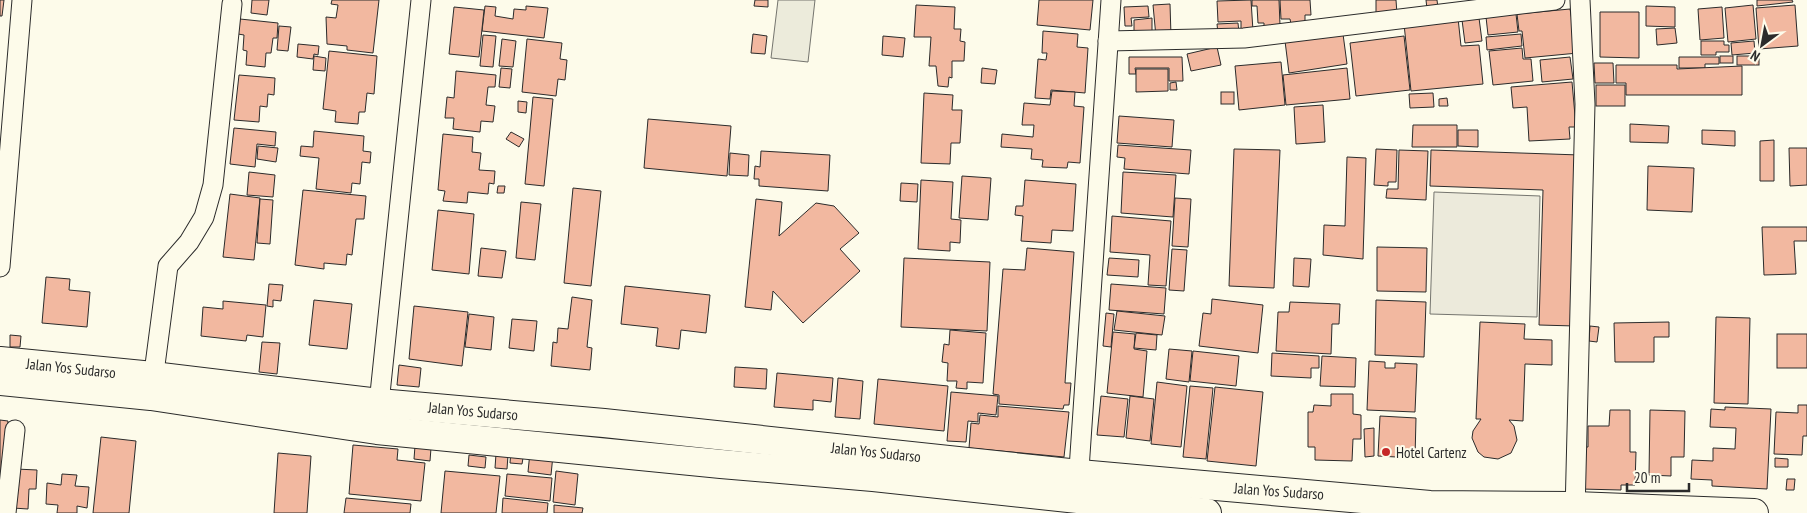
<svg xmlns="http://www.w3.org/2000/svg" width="1807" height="513" font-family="'PT Sans Narrow',sans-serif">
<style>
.green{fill:#ecebdb;stroke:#74746e}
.parking{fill:#eceadb;stroke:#74746e}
.building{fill:#f2b8a0;stroke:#2b2b2b}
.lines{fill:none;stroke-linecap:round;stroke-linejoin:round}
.street-casing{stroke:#2b2b2b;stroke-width:21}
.highway-casing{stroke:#2b2b2b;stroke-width:30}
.street{stroke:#fdfbea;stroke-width:19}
.highway{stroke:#fdfbea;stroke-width:28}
.poi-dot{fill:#c62828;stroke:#fdfbea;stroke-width:2}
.labels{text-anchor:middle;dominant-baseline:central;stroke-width:4;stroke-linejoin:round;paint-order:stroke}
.street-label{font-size:15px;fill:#2b2b2b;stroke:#fdfbea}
.poi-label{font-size:15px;fill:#2b2b2b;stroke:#fdfbea;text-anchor:start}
</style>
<rect width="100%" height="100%" fill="#fdfbea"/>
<path class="green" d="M 778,0 L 815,0 L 808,62 L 771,58 Z"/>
<path class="parking" d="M 1434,192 L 1540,196 L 1537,317 L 1430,314 Z"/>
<g class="building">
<path d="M 0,0 L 4,0 L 2,16 L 0,16 Z"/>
<path d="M 252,0 L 269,0 L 267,15 L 251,13 Z"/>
<path d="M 332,0 L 379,0 L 373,53 L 347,50 L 347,46 L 327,44 L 326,17 L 336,18 L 338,5 L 331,4 Z"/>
<path d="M 755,0 L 768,0 L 768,7 L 754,6 Z"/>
<path d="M 1039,0 L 1093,0 L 1090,30 L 1037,25 Z"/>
<path d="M 1251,0 L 1253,31 L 1241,31 L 1241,21 L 1218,22 L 1217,1 Z"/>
<path d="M 1252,0 L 1279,0 L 1280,25 L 1264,26 L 1264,23 L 1258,23 L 1257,6 L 1252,6 Z"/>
<path d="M 1280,0 L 1310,0 L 1311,15 L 1305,15 L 1305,23 L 1291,24 L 1290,19 L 1281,19 Z"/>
<path d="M 1376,0 L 1396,0 L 1397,14 L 1376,15 Z"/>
<path d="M 1426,0 L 1437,0 L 1438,8 L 1427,9 Z"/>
<path d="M 1757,0 L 1792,0 L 1793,2 L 1757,6 Z"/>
<path d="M 1170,4 L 1171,36 L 1156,37 L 1153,5 Z"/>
<path d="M 916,5 L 955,7 L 954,29 L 961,29 L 960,41 L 965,42 L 964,61 L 952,61 L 952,78 L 949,77 L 948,87 L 938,86 L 936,66 L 929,66 L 931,37 L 914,37 Z"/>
<path d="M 1753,5 L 1756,39 L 1728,42 L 1725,8 Z"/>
<path d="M 1795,5 L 1798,46 L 1759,49 L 1756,8 Z"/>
<path d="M 485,6 L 496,7 L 495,16 L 513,19 L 514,9 L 526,10 L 526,6 L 548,8 L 544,38 L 482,31 Z"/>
<path d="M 1148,6 L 1149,17 L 1131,18 L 1132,26 L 1125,26 L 1124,7 Z"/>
<path d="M 1646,6 L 1675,7 L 1675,27 L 1646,26 Z"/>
<path d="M 454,7 L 484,10 L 479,57 L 449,54 Z"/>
<path d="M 1722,7 L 1724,38 L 1700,40 L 1698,9 Z"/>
<path d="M 1570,9 L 1578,53 L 1525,58 L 1522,31 L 1519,31 L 1517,14 Z"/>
<path d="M 1600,12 L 1639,12 L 1639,58 L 1600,57 Z"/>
<path d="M 1516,14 L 1518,32 L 1488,35 L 1486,17 Z"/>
<path d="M 1152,18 L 1152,35 L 1134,37 L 1134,20 Z"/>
<path d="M 1458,18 L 1461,46 L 1479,45 L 1483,84 L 1411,91 L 1404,24 Z"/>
<path d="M 1479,18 L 1482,41 L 1465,43 L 1462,20 Z"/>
<path d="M 240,19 L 278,23 L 277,38 L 273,38 L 271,53 L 266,53 L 265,67 L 246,65 L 247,51 L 243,50 L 244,35 L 238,34 Z"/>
<path d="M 1238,23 L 1239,33 L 1218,34 L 1217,24 Z"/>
<path d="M 279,26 L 291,27 L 288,51 L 277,50 Z"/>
<path d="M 1675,28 L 1677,43 L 1657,45 L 1656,29 Z"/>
<path d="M 1043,31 L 1078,34 L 1077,47 L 1088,48 L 1085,93 L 1051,90 L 1050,99 L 1035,98 L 1038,59 L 1046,60 L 1047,53 L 1042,53 Z"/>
<path d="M 753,34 L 767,36 L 765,54 L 751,53 Z"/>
<path d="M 1343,34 L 1347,64 L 1289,73 L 1285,41 Z"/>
<path d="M 1521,34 L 1522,46 L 1487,50 L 1486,37 Z"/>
<path d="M 483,35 L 496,36 L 493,67 L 480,66 Z"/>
<path d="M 883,36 L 905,38 L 903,57 L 882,55 Z"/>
<path d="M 1404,36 L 1410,90 L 1356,96 L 1350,43 Z"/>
<path d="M 502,39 L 516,41 L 513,67 L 499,66 Z"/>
<path d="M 527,39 L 562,43 L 560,59 L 567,60 L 565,80 L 558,79 L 556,96 L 522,92 Z"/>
<path d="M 1701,41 L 1724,41 L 1724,45 L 1729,45 L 1729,52 L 1716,52 L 1716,55 L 1701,55 Z"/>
<path d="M 1754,41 L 1755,53 L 1732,55 L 1731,43 Z"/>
<path d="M 298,44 L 319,46 L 318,55 L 314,54 L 313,59 L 297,57 Z"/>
<path d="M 1217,47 L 1221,65 L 1191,71 L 1187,54 Z"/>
<path d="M 1522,48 L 1523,59 L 1531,59 L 1533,81 L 1493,85 L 1489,51 Z"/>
<path d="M 329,51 L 377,56 L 374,94 L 367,93 L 365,112 L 359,112 L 358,124 L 335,122 L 336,111 L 323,109 Z"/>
<path d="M 314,56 L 326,58 L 325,71 L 313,70 Z"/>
<rect x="1720" y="56" width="13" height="7"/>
<rect x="1737" y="56" width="22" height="9"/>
<path d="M 1129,57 L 1182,57 L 1183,81 L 1169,81 L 1169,68 L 1135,68 L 1136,74 L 1129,74 Z"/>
<path d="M 1570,57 L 1573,79 L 1542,82 L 1540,60 Z"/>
<path d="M 1679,57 L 1719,57 L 1719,64 L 1705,64 L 1705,68 L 1679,68 Z"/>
<path d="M 1281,62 L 1285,105 L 1239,110 L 1235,66 Z"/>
<path d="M 1594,63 L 1613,63 L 1614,83 L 1595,83 Z"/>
<path d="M 1616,65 L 1677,65 L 1677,69 L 1742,66 L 1742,95 L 1626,95 L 1626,83 L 1616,83 Z"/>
<path d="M 501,68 L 512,69 L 510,88 L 499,87 Z"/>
<path d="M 982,68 L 997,70 L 995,84 L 981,83 Z"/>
<path d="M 1347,68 L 1350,99 L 1286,105 L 1283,75 Z"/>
<path d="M 1136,69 L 1168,69 L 1168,91 L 1136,92 Z"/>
<path d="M 456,71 L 496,75 L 495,87 L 488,87 L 486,105 L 495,106 L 493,122 L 481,121 L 480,132 L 453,129 L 454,118 L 445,118 L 447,97 L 454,98 Z"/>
<path d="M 239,75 L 275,78 L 274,95 L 268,94 L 267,107 L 260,106 L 259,122 L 234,120 Z"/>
<path d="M 1176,82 L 1177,90 L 1170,90 L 1170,83 Z"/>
<path d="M 1572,82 L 1576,127 L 1569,127 L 1570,139 L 1529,141 L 1527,107 L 1513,108 L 1511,87 Z"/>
<rect x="1596" y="85" width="29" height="21"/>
<path d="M 1052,91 L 1075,92 L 1074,106 L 1084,107 L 1080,163 L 1068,162 L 1067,168 L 1042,167 L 1043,160 L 1031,159 L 1032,149 L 1001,147 L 1002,134 L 1033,137 L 1034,125 L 1022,125 L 1024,103 L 1050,105 Z"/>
<rect x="1221" y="92" width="13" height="12"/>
<path d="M 924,93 L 953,95 L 952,110 L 962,110 L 960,143 L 951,143 L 950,164 L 921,163 Z"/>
<path d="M 1433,93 L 1434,107 L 1410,108 L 1409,94 Z"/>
<path d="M 533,97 L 553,99 L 544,186 L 525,184 Z"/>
<path d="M 1447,98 L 1448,106 L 1439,106 L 1439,99 Z"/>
<path d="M 518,101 L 527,102 L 526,113 L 518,112 Z"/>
<path d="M 1323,105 L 1325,142 L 1296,144 L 1294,107 Z"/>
<path d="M 1119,116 L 1174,120 L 1172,147 L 1117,143 Z"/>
<path d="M 648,119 L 731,126 L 727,176 L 644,168 Z"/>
<path d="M 1630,124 L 1669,126 L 1668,143 L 1630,142 Z"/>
<path d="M 1413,125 L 1457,125 L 1457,147 L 1412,147 Z"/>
<path d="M 234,128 L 276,132 L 275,146 L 257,144 L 255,167 L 230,164 Z"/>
<path d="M 1458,130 L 1478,130 L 1478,147 L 1458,146 Z"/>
<path d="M 1702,130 L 1735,131 L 1735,146 L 1702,144 Z"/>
<path d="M 314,131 L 364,136 L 363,151 L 371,152 L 370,163 L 362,162 L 360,184 L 352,183 L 351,193 L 316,189 L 319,158 L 300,156 L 301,146 L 313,147 Z"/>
<path d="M 511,132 L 524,139 L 519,147 L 506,139 Z"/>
<path d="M 443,134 L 473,137 L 472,152 L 481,153 L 479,170 L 495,171 L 494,184 L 489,183 L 488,194 L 468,192 L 467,203 L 443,201 L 445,191 L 438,190 Z"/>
<path d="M 1774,140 L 1774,181 L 1760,181 L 1760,141 Z"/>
<path d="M 1118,145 L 1191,150 L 1189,174 L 1124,169 L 1125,158 L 1117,157 Z"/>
<path d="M 258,146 L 278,148 L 276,162 L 257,159 Z"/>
<path d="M 1789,148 L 1807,148 L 1807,185 L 1790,186 Z"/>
<path d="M 1234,149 L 1280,150 L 1274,288 L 1229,286 Z"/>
<path d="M 1376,149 L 1397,150 L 1396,182 L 1388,182 L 1388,186 L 1374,185 Z"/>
<path d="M 1399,150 L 1428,151 L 1426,200 L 1386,198 L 1387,189 L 1398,189 Z"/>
<path d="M 1431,150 L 1580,155 L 1575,326 L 1539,325 L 1543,190 L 1430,186 Z"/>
<path d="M 761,151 L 830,155 L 828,191 L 759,186 L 759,179 L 754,179 L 755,166 L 760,167 Z"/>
<path d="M 730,153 L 749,155 L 748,176 L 729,175 Z"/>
<path d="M 1347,157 L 1366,158 L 1363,259 L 1323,255 L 1324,225 L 1345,226 Z"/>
<path d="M 1648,166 L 1694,168 L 1692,212 L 1647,210 Z"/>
<path d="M 249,172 L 275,175 L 273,197 L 247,195 Z"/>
<path d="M 1123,172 L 1176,175 L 1173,217 L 1121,213 Z"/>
<path d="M 962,176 L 991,178 L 988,220 L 959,218 Z"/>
<path d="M 921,180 L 953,182 L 951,219 L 961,220 L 960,243 L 950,242 L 950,251 L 918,249 Z"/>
<path d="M 1025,180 L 1076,184 L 1073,231 L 1052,230 L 1051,243 L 1021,241 L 1023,216 L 1015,215 L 1016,206 L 1023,206 Z"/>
<path d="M 901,183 L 918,184 L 917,202 L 900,201 Z"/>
<path d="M 498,186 L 505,186 L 504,193 L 497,193 Z"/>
<path d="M 573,188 L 601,191 L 591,286 L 564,283 Z"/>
<path d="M 303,190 L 366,196 L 364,219 L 356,219 L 352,255 L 347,254 L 346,265 L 324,263 L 324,269 L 295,265 Z"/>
<path d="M 230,194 L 260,198 L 254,260 L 223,257 Z"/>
<path d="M 1175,198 L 1191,199 L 1188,247 L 1172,246 Z"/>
<path d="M 260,199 L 273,200 L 270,244 L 257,243 Z"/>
<path d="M 756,199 L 782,202 L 779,236 L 816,203 L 834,206 L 859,233 L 840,249 L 860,271 L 803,323 L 773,291 L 771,310 L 745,307 Z"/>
<path d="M 521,202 L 541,204 L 535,260 L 516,258 Z"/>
<path d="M 438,210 L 474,214 L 469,274 L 432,270 Z"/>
<path d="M 1112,216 L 1171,221 L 1166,286 L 1148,285 L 1150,255 L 1110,252 Z"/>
<path d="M 1762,227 L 1807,227 L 1807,241 L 1794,241 L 1796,274 L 1764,275 Z"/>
<path d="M 1377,247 L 1427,248 L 1426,292 L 1377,291 Z"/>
<path d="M 481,248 L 506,251 L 502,278 L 478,276 Z"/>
<path d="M 1027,248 L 1074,252 L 1065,383 L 1071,383 L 1069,405 L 1064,405 L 1063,409 L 999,404 L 999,395 L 993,394 L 1003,269 L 1025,270 Z"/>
<path d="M 1172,249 L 1187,250 L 1184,291 L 1169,290 Z"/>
<path d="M 904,258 L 990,262 L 987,331 L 901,327 Z"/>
<path d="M 1109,258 L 1139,260 L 1138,277 L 1107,275 Z"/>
<path d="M 1294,258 L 1311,259 L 1309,287 L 1293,286 Z"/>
<path d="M 46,277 L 70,279 L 69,290 L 90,292 L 87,327 L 42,323 Z"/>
<path d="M 269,284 L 283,285 L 281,301 L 273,300 L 273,307 L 267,306 Z"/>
<path d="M 1111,284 L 1166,288 L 1164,314 L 1109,310 Z"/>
<path d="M 625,286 L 710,295 L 706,333 L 681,330 L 679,349 L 656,346 L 658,328 L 621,324 Z"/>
<path d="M 572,297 L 592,300 L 587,347 L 592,348 L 590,370 L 551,366 L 553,342 L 557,343 L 558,328 L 568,329 Z"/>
<path d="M 1212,299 L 1263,305 L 1258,353 L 1199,346 L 1203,313 L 1211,314 Z"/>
<path d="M 314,300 L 352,304 L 347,349 L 309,345 Z"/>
<path d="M 1376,300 L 1426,302 L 1424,357 L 1375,355 Z"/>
<path d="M 223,301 L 266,305 L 263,337 L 247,335 L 246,341 L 201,336 L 203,307 L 223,309 Z"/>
<path d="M 1290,302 L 1340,304 L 1339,324 L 1332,324 L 1331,354 L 1276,351 L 1278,312 L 1289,312 Z"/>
<path d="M 414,306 L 468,312 L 462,366 L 409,359 Z"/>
<path d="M 1117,311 L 1165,316 L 1162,335 L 1114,330 Z"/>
<path d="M 1106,313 L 1114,314 L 1111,347 L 1103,346 Z"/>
<path d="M 469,314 L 494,317 L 491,350 L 465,347 Z"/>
<path d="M 1716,317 L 1750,318 L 1748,404 L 1714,403 Z"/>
<path d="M 512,319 L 537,321 L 534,351 L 509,348 Z"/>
<path d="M 1480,322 L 1525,324 L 1524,339 L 1552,340 L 1552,365 L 1525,364 L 1523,421 L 1509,420 L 1514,426 L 1517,440 L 1511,453 L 1498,459 L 1484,457 L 1478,452 L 1472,438 L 1473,431 L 1481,419 L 1476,419 Z"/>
<path d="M 1669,322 L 1669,337 L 1654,337 L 1654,362 L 1615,362 L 1614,323 Z"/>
<path d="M 1590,326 L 1599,327 L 1597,342 L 1589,341 Z"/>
<path d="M 950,330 L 986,333 L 983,383 L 967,382 L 967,389 L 956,388 L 957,381 L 947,381 L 948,363 L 942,362 L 944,344 L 949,345 Z"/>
<path d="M 1113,332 L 1135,334 L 1134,349 L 1147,351 L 1143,397 L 1107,393 Z"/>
<path d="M 1136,333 L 1157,335 L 1156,350 L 1134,348 Z"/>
<rect x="1777" y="334" width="30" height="34"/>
<path d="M 10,335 L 21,336 L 20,347 L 10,347 Z"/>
<path d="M 262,342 L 280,343 L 277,374 L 259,372 Z"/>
<path d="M 1169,349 L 1192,351 L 1189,382 L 1166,379 Z"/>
<path d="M 1193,351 L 1239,356 L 1236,386 L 1190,381 Z"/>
<path d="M 1272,353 L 1319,356 L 1319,368 L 1311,368 L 1311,378 L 1271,376 Z"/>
<path d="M 1322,356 L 1356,358 L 1355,387 L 1320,386 Z"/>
<path d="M 1369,361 L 1385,362 L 1385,368 L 1395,368 L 1395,363 L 1417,364 L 1415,412 L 1367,410 Z"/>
<path d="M 399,365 L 421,368 L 419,387 L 397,385 Z"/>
<path d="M 735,367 L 767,369 L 766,389 L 734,387 Z"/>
<path d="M 777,373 L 833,378 L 831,402 L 813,400 L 813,410 L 774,407 Z"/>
<path d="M 838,378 L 863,381 L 860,419 L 835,417 Z"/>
<path d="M 878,379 L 948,386 L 944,431 L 874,424 Z"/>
<path d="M 1157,382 L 1187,386 L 1181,447 L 1151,444 Z"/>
<path d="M 1190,386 L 1213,388 L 1206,459 L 1183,457 Z"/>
<path d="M 1215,387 L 1263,392 L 1256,466 L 1207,461 Z"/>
<path d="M 951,392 L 998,396 L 996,415 L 978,413 L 978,422 L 968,421 L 966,442 L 947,441 Z"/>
<path d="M 1331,394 L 1353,394 L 1353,414 L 1361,415 L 1361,439 L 1353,439 L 1352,461 L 1315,460 L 1315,447 L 1308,447 L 1308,412 L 1313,412 L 1314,405 L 1331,406 Z"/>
<path d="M 1101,396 L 1128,399 L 1124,437 L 1097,435 Z"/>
<path d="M 1130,396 L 1154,399 L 1150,441 L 1126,438 Z"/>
<path d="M 1798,405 L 1807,405 L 1807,436 L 1803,436 L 1802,455 L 1774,454 L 1776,412 L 1798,413 Z"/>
<path d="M 998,406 L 1069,412 L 1064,457 L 969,448 L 971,423 L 979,424 L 980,415 L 998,417 Z"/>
<path d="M 1725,407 L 1771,409 L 1767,489 L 1712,486 L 1712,480 L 1691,479 L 1692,460 L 1713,461 L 1713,448 L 1735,449 L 1736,428 L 1710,427 L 1711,409 L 1725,410 Z"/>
<path d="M 1610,410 L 1630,410 L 1630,452 L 1636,452 L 1635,485 L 1621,485 L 1621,490 L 1581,489 L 1581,447 L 1588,447 L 1588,426 L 1609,426 Z"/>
<path d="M 1650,410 L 1685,411 L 1684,457 L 1671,457 L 1671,476 L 1649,475 Z"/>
<path d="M 1380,416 L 1416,418 L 1415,458 L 1378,456 Z"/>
<path d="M 0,420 L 8,421 L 4,474 L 0,474 Z"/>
<path d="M 1374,428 L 1374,456 L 1365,457 L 1364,429 Z"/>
<path d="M 101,437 L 136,441 L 129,513 L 93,513 Z"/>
<path d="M 353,445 L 398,449 L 397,460 L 425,463 L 421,501 L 349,494 Z"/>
<path d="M 415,446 L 431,448 L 430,461 L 414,459 Z"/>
<path d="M 511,451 L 524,452 L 522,464 L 510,463 Z"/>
<path d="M 530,452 L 553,455 L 551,475 L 528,472 Z"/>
<path d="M 278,453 L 311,456 L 307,513 L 274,513 Z"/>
<path d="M 496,454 L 508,455 L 507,469 L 495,468 Z"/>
<path d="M 469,455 L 486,457 L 485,468 L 468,466 Z"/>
<path d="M 1775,458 L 1788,459 L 1788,467 L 1775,467 Z"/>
<path d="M 16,469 L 37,470 L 36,489 L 29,489 L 28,509 L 13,508 Z"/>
<path d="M 445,471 L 500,476 L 496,513 L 441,513 Z"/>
<path d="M 556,471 L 578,474 L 575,505 L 553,502 Z"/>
<path d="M 62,474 L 77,475 L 75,486 L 89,487 L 87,508 L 77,506 L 77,513 L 57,513 L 58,505 L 46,504 L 47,483 L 61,485 Z"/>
<path d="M 507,474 L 552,478 L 550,501 L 505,496 Z"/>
<path d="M 1787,479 L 1795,479 L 1794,490 L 1786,490 Z"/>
<path d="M 346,498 L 411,504 L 410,513 L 344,513 Z"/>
<path d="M 503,498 L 548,503 L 547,513 L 502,513 Z"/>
<path d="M 554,505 L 583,508 L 582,513 L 554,513 Z"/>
</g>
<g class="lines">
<g class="street-casing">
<g id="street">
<path d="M 1108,41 L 1244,38 L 1555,0"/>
<path d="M 0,267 L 22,0"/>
<path d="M 152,388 L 168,266 L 189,242 L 204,217 L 213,185 L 232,4"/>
<path d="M 378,413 L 421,0"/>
<path d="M 1078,484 L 1111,0"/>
<path d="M 6,513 L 15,430"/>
<path d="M 1575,513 L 1585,104 L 1580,0"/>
</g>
</g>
<g class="highway-casing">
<g id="highway">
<path d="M 0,361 L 153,376 L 379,403 L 604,423 L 1079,474 L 1430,505 L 1575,506 L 1754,513"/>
<path d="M 0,381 L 151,396 L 377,430 L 721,464 L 873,477 L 1207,513"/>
</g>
</g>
<use href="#street" class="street"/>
<use href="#highway" class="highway"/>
</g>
<circle class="poi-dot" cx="1386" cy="452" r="5"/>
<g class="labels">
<g class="street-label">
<text transform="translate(71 368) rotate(6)">Jalan Yos Sudarso</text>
<text transform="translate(473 411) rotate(5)">Jalan Yos Sudarso</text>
<text transform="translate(876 452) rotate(6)">Jalan Yos Sudarso</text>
<text transform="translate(1279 491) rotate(4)">Jalan Yos Sudarso</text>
</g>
<g class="poi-label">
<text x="1396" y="452">Hotel Cartenz</text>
</g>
</g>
<g transform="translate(1762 45) rotate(212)" stroke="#fdfbea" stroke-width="4" paint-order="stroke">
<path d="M0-4L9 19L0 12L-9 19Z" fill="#2b2b2b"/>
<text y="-8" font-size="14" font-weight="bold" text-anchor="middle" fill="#2b2b2b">N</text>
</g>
<path d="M1627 483v8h62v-8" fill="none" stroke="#2b2b2b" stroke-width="2.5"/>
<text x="1634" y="483" font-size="15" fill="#2b2b2b" stroke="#fdfbea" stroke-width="4" paint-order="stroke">20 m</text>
</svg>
